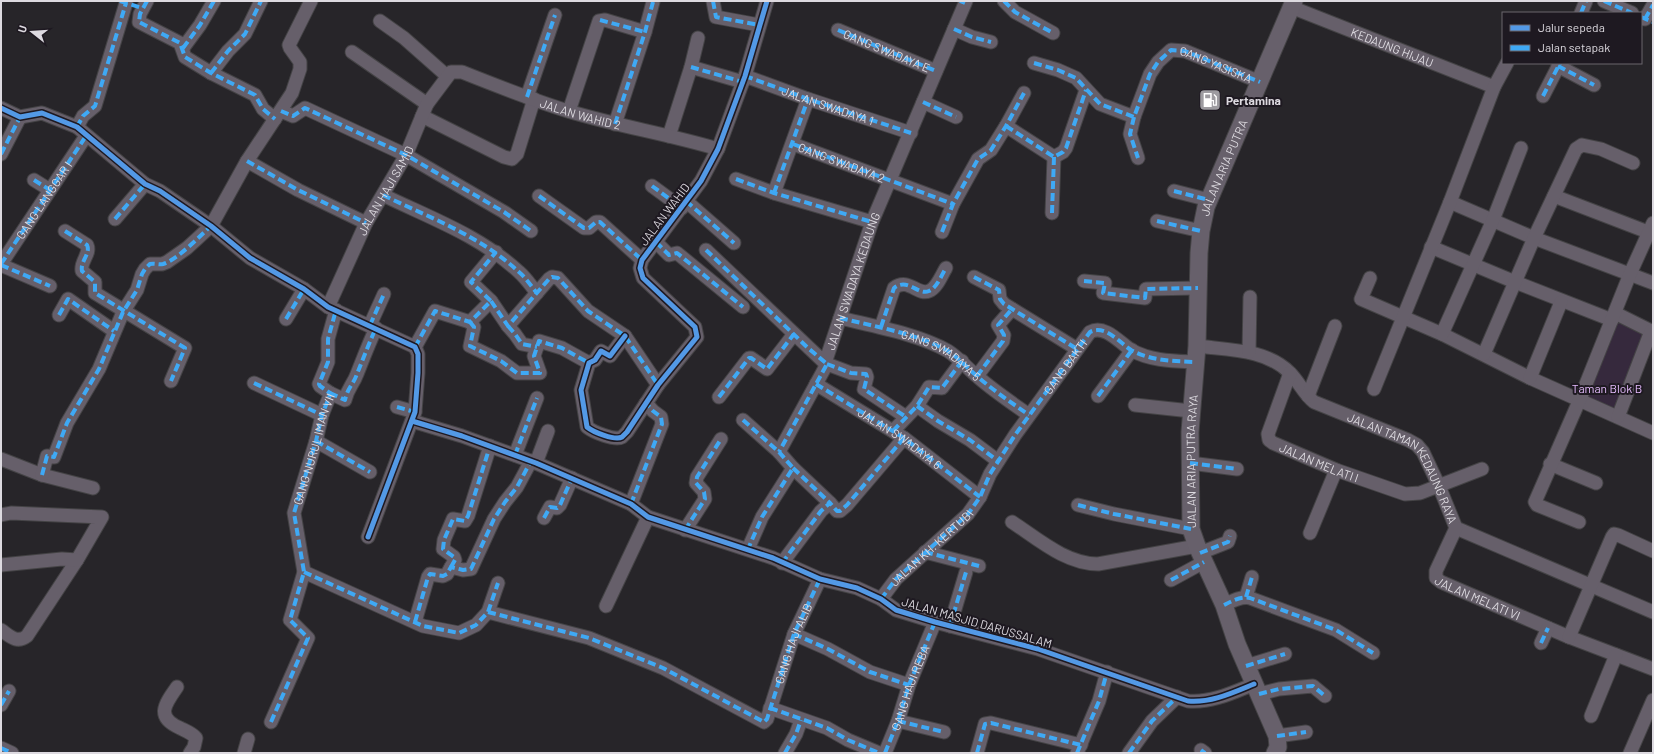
<svg xmlns="http://www.w3.org/2000/svg" width="1654" height="754" font-family="Barlow,sans-serif">
<style>
.green{fill:#36293d}
.lines{fill:none;stroke-linecap:round;stroke-linejoin:round}
.minor-casing{stroke:#444345;stroke-width:15}
.major-casing{stroke:#444345;stroke-width:19}
.minor{stroke:#665f6a;stroke-width:13}
.major{stroke:#67606b;stroke-width:17}
.quiet{stroke:#3fa9f5;stroke-width:4;stroke-dasharray:8 4;stroke-linecap:butt}
.cycleway-casing{stroke:#1e1921;stroke-width:8}
.cycleway{stroke:#5399e6;stroke-width:5}
.labels{text-anchor:middle;dominant-baseline:central;stroke-width:4;stroke-linejoin:round;paint-order:stroke}
.street-label{font-size:12px;fill:#dddae0;stroke:#1e1921}
.poi-label{font-size:12px;font-weight:bold;fill:#dddae0;stroke:#1e1921;text-anchor:start}
.park-label{font-size:12px;fill:#e5bcfd;stroke:#1e1921}
</style>
<rect width="100%" height="100%" fill="#272529"/>
<path class="green" d="M 1615,313 L 1651,331 L 1618,417 L 1580,399 Z"/>
<g class="lines">
<g class="minor-casing">
<g id="minor">
<path d="M 147,1 L 140,14 L 139,22 L 180,43 L 185,57 L 211,73 L 255,95 L 263,109 L 275,119"/>
<path d="M 713,1 L 716,17 L 759,25"/>
<path d="M 1004,1 L 1015,12 L 1053,33"/>
<path d="M 1604,1 L 1632,13"/>
<path id="s1" d="M 1291,7 L 1494,87"/>
<path d="M 1581,13 L 1586,1"/>
<path d="M 1645,19 L 1653,5"/>
<path d="M 380,21 L 404,38 L 447,76"/>
<path d="M 954,29 L 972,37 L 991,42"/>
<path d="M 838,30 L 936,71"/>
<path d="M 183,48 L 200,25 L 214,1"/>
<path d="M 352,52 L 427,104"/>
<path id="s2" d="M 1034,63 L 1058,70 L 1076,78 L 1100,104 L 1134,117 L 1150,74 L 1158,62 L 1171,50 L 1185,51 L 1260,82"/>
<path d="M 1558,66 L 1594,85"/>
<path d="M 691,67 L 743,82"/>
<path d="M 211,73 L 228,51 L 245,34 L 261,1"/>
<path d="M 745,76 L 808,99 L 911,133"/>
<path d="M 1543,96 L 1560,63"/>
<path d="M 527,97 L 555,15"/>
<path d="M 923,102 L 956,117"/>
<path d="M 1,108 L 20,117 L 42,113 L 77,127 L 145,184 L 160,191 L 211,226 L 250,258 L 304,289 L 328,307 L 415,347 L 418,354 L 418,373 L 415,412 L 368,537"/>
<path d="M 281,111 L 293,116 L 305,108 L 406,155 L 504,212 L 531,231"/>
<path d="M 569,111 L 599,21 L 605,20 L 645,32"/>
<path d="M 422,116 L 504,157 L 512,159 L 517,154 L 534,99"/>
<path d="M 1134,117 L 1130,134 L 1138,158"/>
<path d="M 615,124 L 645,32 L 653,2"/>
<path d="M 1006,126 L 1054,157 L 1063,152 L 1066,148 L 1086,90"/>
<path d="M 77,127 L 83,116 L 95,106 L 126,3"/>
<path d="M 669,136 L 691,67 L 698,38"/>
<path d="M 793,144 L 953,204"/>
<path d="M 1,154 L 20,117"/>
<path d="M 247,161 L 298,190 L 366,223"/>
<path d="M 736,179 L 774,193 L 872,222"/>
<path d="M 34,180 L 50,190"/>
<path d="M 652,186 L 682,208"/>
<path d="M 1174,191 L 1209,200"/>
<path d="M 774,193 L 808,99"/>
<path d="M 383,195 C 430,218 479,235 519,272 C 526,278 531,286 537,293"/>
<path d="M 539,196 L 584,228 L 589,228 L 596,222 L 600,222 L 642,260"/>
<path d="M 1554,196 L 1653,234"/>
<path d="M 686,201 L 734,243"/>
<path d="M 1450,202 L 1534,238 L 1653,283"/>
<path d="M 1052,213 L 1054,157"/>
<path d="M 115,219 L 145,184"/>
<path d="M 1157,221 L 1201,231"/>
<path d="M 65,231 L 87,245 C 91,254 80,261 82,271 L 95,282 L 95,293 L 185,348 L 171,381"/>
<path d="M 942,232 L 953,204 L 978,159 L 991,150 L 1006,126 L 1024,93"/>
<path d="M 656,242 L 669,255 L 677,253 L 743,307"/>
<path d="M 1431,247 L 1515,282 L 1612,320"/>
<path d="M 706,250 L 825,363"/>
<path id="s3" d="M 1,264 L 86,136"/>
<path d="M 1,265 L 50,286"/>
<path d="M 974,277 L 999,290 L 1000,299 L 1004,304 L 1077,349"/>
<path d="M 1370,278 L 1361,299 L 1442,334 L 1530,378 L 1653,433"/>
<path d="M 1084,281 L 1105,283 L 1103,293 L 1145,298 L 1146,289 L 1198,288"/>
<path d="M 491,301 L 508,326 L 549,279 L 552,277 L 558,278 L 588,311 L 625,336 L 658,385"/>
<path id="s4" d="M 328,307 L 366,223 L 406,155 L 427,104 L 451,72 L 462,72 C 497,86 532,100 568,111 C 617,126 668,134 718,149"/>
<path d="M 1615,313 L 1653,332"/>
<path d="M 59,315 L 68,299 L 114,331"/>
<path d="M 840,318 C 873,326 918,334 948,351 C 960,359 967,368 978,377 C 994,391 1012,403 1029,415"/>
<path d="M 286,319 L 304,289"/>
<path d="M 470,322 L 474,327 L 470,346 L 501,361 L 517,373 L 540,373 L 534,356 L 539,341 L 562,348 L 589,363"/>
<path d="M 370,325 L 384,294"/>
<path d="M 508,326 L 515,334 L 522,344 L 537,347"/>
<path d="M 881,327 L 894,288 C 908,277 918,296 929,291 C 937,288 942,274 946,268"/>
<path d="M 1442,334 L 1493,220 L 1521,148"/>
<path d="M 625,336 L 610,356 L 601,351 L 595,360 L 589,363 L 581,390 L 587,427 C 593,432 615,441 622,437 C 623,436 626,433 627,432 L 658,385 L 697,337 L 695,327 L 643,278 L 640,268 L 642,260 L 701,181 L 718,149 L 745,76 L 767,1"/>
<path id="s5" d="M 1197,346 C 1227,350 1267,349 1290,373 C 1299,382 1304,394 1314,402 L 1408,440 L 1417,445 L 1423,452 L 1439,486 L 1456,528 L 1653,612"/>
<path d="M 415,347 L 435,311 L 470,322 L 491,301 L 471,282 L 496,252"/>
<path d="M 1249,352 L 1250,297"/>
<path d="M 1484,354 L 1534,238 L 1576,149 L 1582,145 L 1601,149 L 1633,163"/>
<path d="M 827,364 L 851,373 L 866,374 L 867,377 L 864,389 L 906,417"/>
<path id="s6" d="M 1290,373 L 1268,434 L 1269,440 L 1273,443 L 1336,470 L 1405,494 L 1420,493 L 1482,469"/>
<path d="M 977,376 L 1003,341 L 1004,335 L 998,325 L 1012,309"/>
<path d="M 1530,378 L 1561,302"/>
<path d="M 254,383 L 322,415"/>
<path id="s7" d="M 816,384 L 904,438 L 980,497"/>
<path d="M 1374,389 L 1450,202 L 1494,87 L 1507,63"/>
<path d="M 330,393 L 345,400 C 348,387 353,385 357,374 C 363,359 369,343 376,328"/>
<path d="M 1098,396 L 1132,350"/>
<path d="M 1308,396 L 1335,326"/>
<path d="M 719,397 L 749,358 L 751,358 L 767,369 L 794,334"/>
<path d="M 1135,405 L 1191,411"/>
<path d="M 917,406 L 938,421 L 970,440 L 998,461"/>
<path d="M 397,407 L 415,412"/>
<path d="M 1618,417 L 1651,331"/>
<path d="M 743,420 L 779,452 L 793,468 L 762,517 L 748,549"/>
<path d="M 412,421 L 462,436 L 536,463 L 631,504 L 648,517 L 773,558 L 820,579 L 857,588 L 881,599 L 896,610 L 935,622 L 1038,649 L 1188,701 C 1211,703 1232,693 1254,684"/>
<path d="M 893,431 L 917,406 L 929,387 L 942,388 L 962,361"/>
<path d="M 316,441 L 370,472"/>
<path id="s8" d="M 779,452 L 827,364 L 825,363 L 872,222 L 966,1"/>
<path d="M 515,455 L 537,398"/>
<path d="M 1,459 L 42,475 L 93,488"/>
<path d="M 536,463 L 548,431"/>
<path d="M 1190,463 L 1237,469"/>
<path d="M 1550,464 L 1596,483"/>
<path d="M 793,468 L 830,503"/>
<path d="M 42,475 L 47,456 L 54,457 L 67,423 L 99,369 L 123,312 L 137,290 L 142,274 L 145,269 L 150,264 L 162,264 L 167,262 L 187,248 L 211,226 L 247,161 L 292,93 L 300,69 L 300,62 L 290,48 L 289,45 L 311,1"/>
<path d="M 631,504 L 662,424 L 661,417 L 653,411 L 646,403"/>
<path d="M 1078,505 L 1114,514 L 1191,529"/>
<path d="M 1,515 L 11,513 L 102,517 L 77,560 L 27,636 C 17,644 10,636 1,630"/>
<path d="M 544,518 L 550,507 L 557,508 L 560,505 L 572,478"/>
<path d="M 1012,522 C 1038,539 1066,564 1098,564 L 1197,546"/>
<path d="M 1579,522 L 1537,505 L 1535,502 L 1580,399 L 1630,274 L 1653,223"/>
<path id="s9" d="M 1456,528 L 1436,571 L 1436,578 L 1441,582 L 1569,637 L 1653,669"/>
<path d="M 685,530 L 705,499 L 704,492 L 696,483 L 697,477 L 721,439"/>
<path d="M 1310,533 L 1336,470"/>
<path d="M 925,552 L 979,566"/>
<path d="M 1200,553 L 1228,542 L 1230,536"/>
<path d="M 782,563 L 821,511 L 830,503 L 837,511 L 840,511 L 847,505 L 904,438"/>
<path d="M 1,565 L 62,559 L 77,560"/>
<path d="M 451,567 L 455,560 L 454,557 L 443,549 L 444,540 L 453,519 L 465,521 L 468,516 L 490,446"/>
<path d="M 304,572 L 423,626 L 459,633 L 476,625 L 488,612 L 498,583"/>
<path d="M 1171,580 L 1204,562"/>
<path d="M 1246,597 L 1252,577"/>
<path id="s10" d="M 881,599 L 896,579 L 968,514 L 980,497 L 990,474 L 1015,435 L 1090,332 C 1105,324 1120,343 1131,350 C 1151,361 1173,361 1195,362"/>
<path d="M 1224,605 C 1232,601 1241,596 1250,598 L 1336,630 L 1373,653"/>
<path d="M 606,606 L 648,517"/>
<path id="s11" d="M 488,612 L 589,638 L 663,668 L 764,722 L 767,719 L 794,634 L 820,579"/>
<path d="M 415,622 L 428,577 L 430,574 L 443,576 L 447,574 L 451,567 L 463,570 L 471,569 L 494,519 L 505,502 L 517,487 L 531,461"/>
<path d="M 950,626 L 966,572"/>
<path d="M 794,634 L 828,649 L 870,672 L 909,685"/>
<path d="M 1569,637 L 1612,537 L 1614,534 L 1618,535 L 1653,551"/>
<path d="M 1541,643 L 1548,628"/>
<path d="M 1246,666 L 1285,654"/>
<path d="M 177,687 C 165,704 155,717 180,728 C 186,731 192,733 196,738 L 194,747 L 190,753"/>
<path d="M 1259,694 L 1279,689 L 1313,686 L 1325,696"/>
<path d="M 1,705 L 9,691"/>
<path d="M 770,708 L 827,728 L 848,740 L 879,753"/>
<path d="M 1591,716 L 1616,655"/>
<path d="M 898,721 L 944,732"/>
<path d="M 271,722 L 308,638 L 290,620 L 304,572 L 294,513 L 316,441 L 322,415 L 330,395 L 330,393 L 320,386 L 319,384 L 328,362 L 328,339 L 336,310"/>
<path d="M 1277,736 L 1306,732"/>
<path d="M 1,748 L 12,753"/>
<path d="M 1201,750 L 1205,753"/>
<path d="M 244,753 L 248,739"/>
<path d="M 785,753 L 796,734 L 801,720"/>
<path id="s12" d="M 885,753 L 898,721 L 909,685 L 935,622"/>
<path d="M 977,753 L 985,724 L 991,723 L 1081,745"/>
<path d="M 1077,753 L 1099,701 L 1107,672"/>
<path d="M 1129,753 L 1152,721 L 1177,697"/>
<path d="M 1630,753 L 1653,700"/>
</g>
</g>
<g class="major-casing">
<g id="major">
<path id="s13" d="M 1275,753 L 1278,747 L 1277,736 L 1237,644 L 1224,605 L 1197,546 L 1191,529 L 1190,432 L 1197,346 L 1199,253 L 1201,231 L 1206,207 L 1294,1"/>
</g>
</g>
<use href="#minor" class="minor"/>
<use href="#major" class="major"/>
<g class="quiet">
<path d="M 120,1 L 142,8"/>
<path d="M 147,1 L 140,14 L 139,22 L 180,43 L 185,57 L 211,73 L 255,95 L 263,109 L 275,119"/>
<path d="M 713,1 L 716,17 L 759,25"/>
<path d="M 960,1 L 965,3"/>
<path d="M 1004,1 L 1015,12 L 1053,33"/>
<path d="M 1604,1 L 1632,13"/>
<path d="M 1581,13 L 1586,1"/>
<path d="M 1641,17 L 1653,22"/>
<path d="M 1645,19 L 1653,5"/>
<path d="M 600,20 L 645,32"/>
<path d="M 954,29 L 972,37 L 991,42"/>
<path id="s14" d="M 838,30 L 936,71"/>
<path d="M 183,48 L 200,25 L 214,1"/>
<path d="M 1034,63 L 1058,70 L 1076,78 L 1100,104 L 1134,117 L 1150,74 L 1158,62 L 1171,50 L 1185,51 L 1260,82"/>
<path d="M 1558,66 L 1594,85"/>
<path d="M 691,67 L 743,82"/>
<path d="M 211,73 L 228,51 L 245,34 L 261,1"/>
<path id="s15" d="M 745,76 L 808,99 L 911,133"/>
<path d="M 1543,96 L 1560,63"/>
<path d="M 527,97 L 555,15"/>
<path d="M 923,102 L 956,117"/>
<path d="M 281,111 L 293,116 L 305,108 L 406,155 L 504,212 L 531,231"/>
<path d="M 1134,117 L 1130,134 L 1138,158"/>
<path d="M 615,124 L 645,32 L 653,2"/>
<path d="M 1006,126 L 1054,157 L 1063,152 L 1066,148 L 1086,90"/>
<path d="M 77,127 L 83,116 L 95,106 L 126,3"/>
<path id="s16" d="M 793,144 L 953,204"/>
<path d="M 1,154 L 20,117"/>
<path d="M 247,161 L 298,190 L 366,223"/>
<path d="M 736,179 L 774,193 L 872,222"/>
<path d="M 34,180 L 50,190"/>
<path d="M 652,186 L 682,208"/>
<path d="M 1174,191 L 1209,200"/>
<path d="M 774,193 L 808,99"/>
<path d="M 383,195 C 430,218 479,235 519,272 C 526,278 531,286 537,293"/>
<path d="M 539,196 L 584,228 L 589,228 L 596,222 L 600,222 L 642,260"/>
<path d="M 686,201 L 734,243"/>
<path d="M 1052,213 L 1054,157"/>
<path d="M 115,219 L 145,184"/>
<path d="M 1157,221 L 1201,231"/>
<path d="M 65,231 L 87,245 C 91,254 80,261 82,271 L 95,282 L 95,293 L 185,348 L 171,381"/>
<path d="M 942,232 L 953,204 L 978,159 L 991,150 L 1006,126 L 1024,93"/>
<path d="M 656,242 L 669,255 L 677,253 L 743,307"/>
<path d="M 706,250 L 808,348 L 827,364 L 779,452"/>
<path d="M 1,264 L 86,136"/>
<path d="M 1,265 L 50,286"/>
<path d="M 974,277 L 999,290 L 1000,299 L 1004,304 L 1077,349"/>
<path d="M 1084,281 L 1105,283 L 1103,293 L 1145,298 L 1146,289 L 1198,288"/>
<path d="M 491,301 L 508,326 L 549,279 L 552,277 L 558,278 L 588,311 L 625,336 L 658,385"/>
<path d="M 59,315 L 68,299 L 114,331"/>
<path id="s17" d="M 840,318 C 873,326 918,334 948,351 C 960,359 967,368 978,377 C 994,391 1012,403 1029,415"/>
<path d="M 286,319 L 304,289"/>
<path d="M 470,322 L 474,327 L 470,346 L 501,361 L 517,373 L 540,373 L 534,356 L 539,341 L 562,348 L 589,363"/>
<path d="M 370,325 L 384,294"/>
<path d="M 508,326 L 515,334 L 522,344 L 537,347"/>
<path d="M 881,327 L 894,288 C 908,277 918,296 929,291 C 937,288 942,274 946,268"/>
<path d="M 415,347 L 435,311 L 470,322 L 491,301 L 471,282 L 496,252"/>
<path d="M 827,364 L 851,373 L 866,374 L 867,377 L 864,389 L 906,417"/>
<path d="M 977,376 L 1003,341 L 1004,335 L 998,325 L 1012,309"/>
<path d="M 254,383 L 322,415"/>
<path d="M 816,384 L 904,438 L 980,497"/>
<path d="M 330,393 L 345,400 C 348,387 353,385 357,374 C 363,359 369,343 376,328"/>
<path d="M 1098,396 L 1132,350"/>
<path d="M 719,397 L 749,358 L 751,358 L 767,369 L 794,334"/>
<path d="M 917,406 L 938,421 L 970,440 L 998,461"/>
<path d="M 397,407 L 415,412"/>
<path d="M 743,420 L 779,452 L 793,468 L 762,517 L 748,549"/>
<path d="M 893,431 L 917,406 L 929,387 L 942,388 L 962,361"/>
<path d="M 316,441 L 370,472"/>
<path d="M 515,455 L 537,398"/>
<path d="M 1190,463 L 1237,469"/>
<path d="M 793,468 L 830,503"/>
<path d="M 42,475 L 47,456 L 54,457 L 67,423 L 99,369 L 123,312 L 137,290 L 142,274 L 145,269 L 150,264 C 155,263 159,265 163,264 C 177,260 200,236 211,226"/>
<path d="M 631,504 L 662,424 L 661,417 L 653,411 L 646,403"/>
<path d="M 1078,505 L 1114,514 L 1191,529"/>
<path d="M 544,518 L 550,507 L 557,508 L 560,505 L 572,478"/>
<path d="M 685,530 L 705,499 L 704,492 L 696,483 L 697,477 L 721,439"/>
<path d="M 925,552 L 979,566"/>
<path d="M 1200,553 L 1228,542 L 1230,536"/>
<path d="M 782,563 L 821,511 L 830,503 L 837,511 L 840,511 L 847,505 L 904,438"/>
<path d="M 451,567 L 455,560 L 454,557 L 443,549 L 444,540 L 453,519 L 465,521 L 468,516 L 490,446"/>
<path d="M 304,572 L 423,626 L 459,633 L 476,625 L 488,612 L 498,583"/>
<path d="M 1171,580 L 1204,562"/>
<path d="M 1246,597 L 1252,577"/>
<path d="M 881,599 L 896,579 L 968,514 L 980,497 L 990,474 L 1015,435 L 1090,332 C 1105,324 1120,343 1131,350 C 1151,361 1173,361 1195,362"/>
<path d="M 1224,605 C 1232,601 1241,596 1250,598 L 1336,630 L 1373,653"/>
<path d="M 488,612 L 589,638 L 663,668 L 764,722 L 767,719 L 794,634 L 820,579"/>
<path d="M 415,622 L 428,577 L 430,574 L 443,576 L 447,574 L 451,567 L 463,570 L 471,569 L 494,519 L 505,502 L 517,487 L 531,461"/>
<path d="M 950,626 L 966,572"/>
<path d="M 794,634 L 828,649 L 870,672 L 909,685"/>
<path d="M 1541,643 L 1548,628"/>
<path d="M 1246,666 L 1285,654"/>
<path d="M 1259,694 L 1279,689 L 1313,686 L 1325,696"/>
<path d="M 1,705 L 9,691"/>
<path d="M 770,708 L 827,728 L 848,740 L 879,753"/>
<path d="M 898,721 L 944,732"/>
<path id="s18" d="M 271,722 L 308,638 L 290,620 L 304,572 L 294,513 L 316,441 L 322,415 L 330,395 L 330,393 L 320,386 L 319,384 L 328,362 L 328,339 L 336,310"/>
<path d="M 1277,736 L 1306,732"/>
<path d="M 1,748 L 12,753"/>
<path d="M 1201,750 L 1205,753"/>
<path d="M 785,753 L 796,734 L 801,720"/>
<path d="M 885,753 L 898,721 L 909,685 L 935,622"/>
<path d="M 977,753 L 985,724 L 991,723 L 1081,745"/>
<path d="M 1077,753 L 1099,701 L 1107,672"/>
<path d="M 1129,753 L 1152,721 L 1177,697"/>
</g>
<g class="cycleway-casing">
<g id="cycleway">
<path d="M 1,108 L 20,117 L 42,113 L 77,127 L 145,184 L 160,191 L 211,226 L 250,258 L 304,289 L 328,307 L 415,347 L 418,354 L 418,373 L 415,412 L 368,537"/>
<path d="M 625,336 L 610,356 L 601,351 L 595,360 L 589,363 L 581,390 L 587,427 C 593,432 615,441 622,437 C 623,436 626,433 627,432 L 658,385 L 697,337 L 695,327 L 643,278 L 640,268 L 642,260 L 701,181 L 718,149 L 745,76 L 767,1"/>
<path d="M 412,421 L 462,436 L 536,463 L 631,504 L 648,517 L 773,558 L 820,579 L 857,588 L 881,599 L 896,610 L 935,622 L 1038,649 L 1188,701 C 1211,703 1232,693 1254,684"/>
</g>
</g>
<use href="#cycleway" class="cycleway"/>
</g>
<defs>
<g id="fuel-square" transform="scale(1.15)"><rect x="-9" y="-9" width="18" height="18" rx="4" fill="#9d9ba0" stroke="#1e1921"/><path d="M-5.5-6h7V0h2V4h1.3V-2.5L3-4.5l.8-.8L6-3V5H2.5V1h-1V6h-7ZM-4.2-4.7v3.2H.2V-4.7Z" fill="#fff"/></g>
</defs>
<g fill-rule="evenodd">
<use href="#fuel-square" x="1210" y="100"/>
</g>
<g class="labels">
<g class="street-label">
<text stroke="none"><textPath href="#s1" startOffset="109">KEDAUNG HIJAU</textPath></text>
<text stroke="none"><textPath href="#s14" startOffset="53">GANG SWADAYA E</textPath></text>
<text stroke="none"><textPath href="#s2" startOffset="242">GANG YASISKA</textPath></text>
<text stroke="none"><textPath href="#s15" startOffset="88">JALAN SWADAYA 1</textPath></text>
<text stroke="none"><textPath href="#s4" startOffset="403">JALAN WAHID 2</textPath></text>
<text stroke="none"><textPath href="#s16" startOffset="52">GANG SWADAYA 2</textPath></text>
<text stroke="none"><textPath href="#s13" startOffset="608">JALAN ARIA PUTRA</textPath></text>
<text stroke="none"><textPath href="#s4" startOffset="130">JALAN HAJI SAMID</textPath></text>
<text stroke="none"><textPath href="#s3" startOffset="77">GANG LANGGAR I</textPath></text>
<text transform="translate(664 214) rotate(-53)">JALAN WAHID</text>
<text stroke="none"><textPath href="#s8" startOffset="189">JALAN SWADAYA KEDAUNG</textPath></text>
<text stroke="none"><textPath href="#s17" startOffset="109">GANG SWADAYA 5</textPath></text>
<text stroke="none"><textPath href="#s10" startOffset="299">GANG BAKTI</textPath></text>
<text stroke="none"><textPath href="#s7" startOffset="100">JALAN SWADAYA 6</textPath></text>
<text stroke="none"><textPath href="#s18" startOffset="294">GANG NURUL IMAN VII</textPath></text>
<text stroke="none"><textPath href="#s13" startOffset="310">JALAN ARIA PUTRA RAYA</textPath></text>
<text stroke="none"><textPath href="#s6" startOffset="126">JALAN MELATI I</textPath></text>
<text stroke="none"><textPath href="#s5" startOffset="254">JALAN TAMAN KEDAUNG RAYA</textPath></text>
<text stroke="none"><textPath href="#s10" startOffset="72">JALAN KH. KERTUBI</textPath></text>
<text stroke="none"><textPath href="#s9" startOffset="101">JALAN MELATI VI</textPath></text>
<text transform="translate(977 622) rotate(16)">JALAN MASJID DARUSSALAM</text>
<text stroke="none"><textPath href="#s11" startOffset="383">GANG HAJI ALIB</textPath></text>
<text stroke="none"><textPath href="#s12" startOffset="70">GANG HAJI REBA</textPath></text>
</g>
<g class="poi-label">
<text x="1226" y="100">Pertamina</text>
</g>
<g class="park-label">
<text x="1607" y="388">Taman Blok B</text>
</g>
</g>
<rect width="1654" height="754" fill="none" stroke="#dddae0" stroke-width="4"/>
<rect x="1502" y="12" width="140" height="52" fill="#1e1921" stroke="#6a666d"/>
<rect x="1510" y="25" width="20" height="6" fill="#5399e6" stroke="#6a666d"/>
<text x="1538" y="32" font-size="12" fill="#dddae0">Jalur sepeda</text>
<rect x="1510" y="45" width="20" height="6" fill="#3fa9f5" stroke="#6a666d"/>
<text x="1538" y="52" font-size="12" fill="#dddae0">Jalan setapak</text>
<g transform="translate(32 32) rotate(287)" stroke="#1e1921" stroke-width="3" paint-order="stroke">
<path d="M0-3L7 15L0 10L-7 15Z" fill="#dddae0"/>
<text y="-6" font-size="11" font-weight="bold" text-anchor="middle" fill="#dddae0">U</text>
</g>
</svg>
